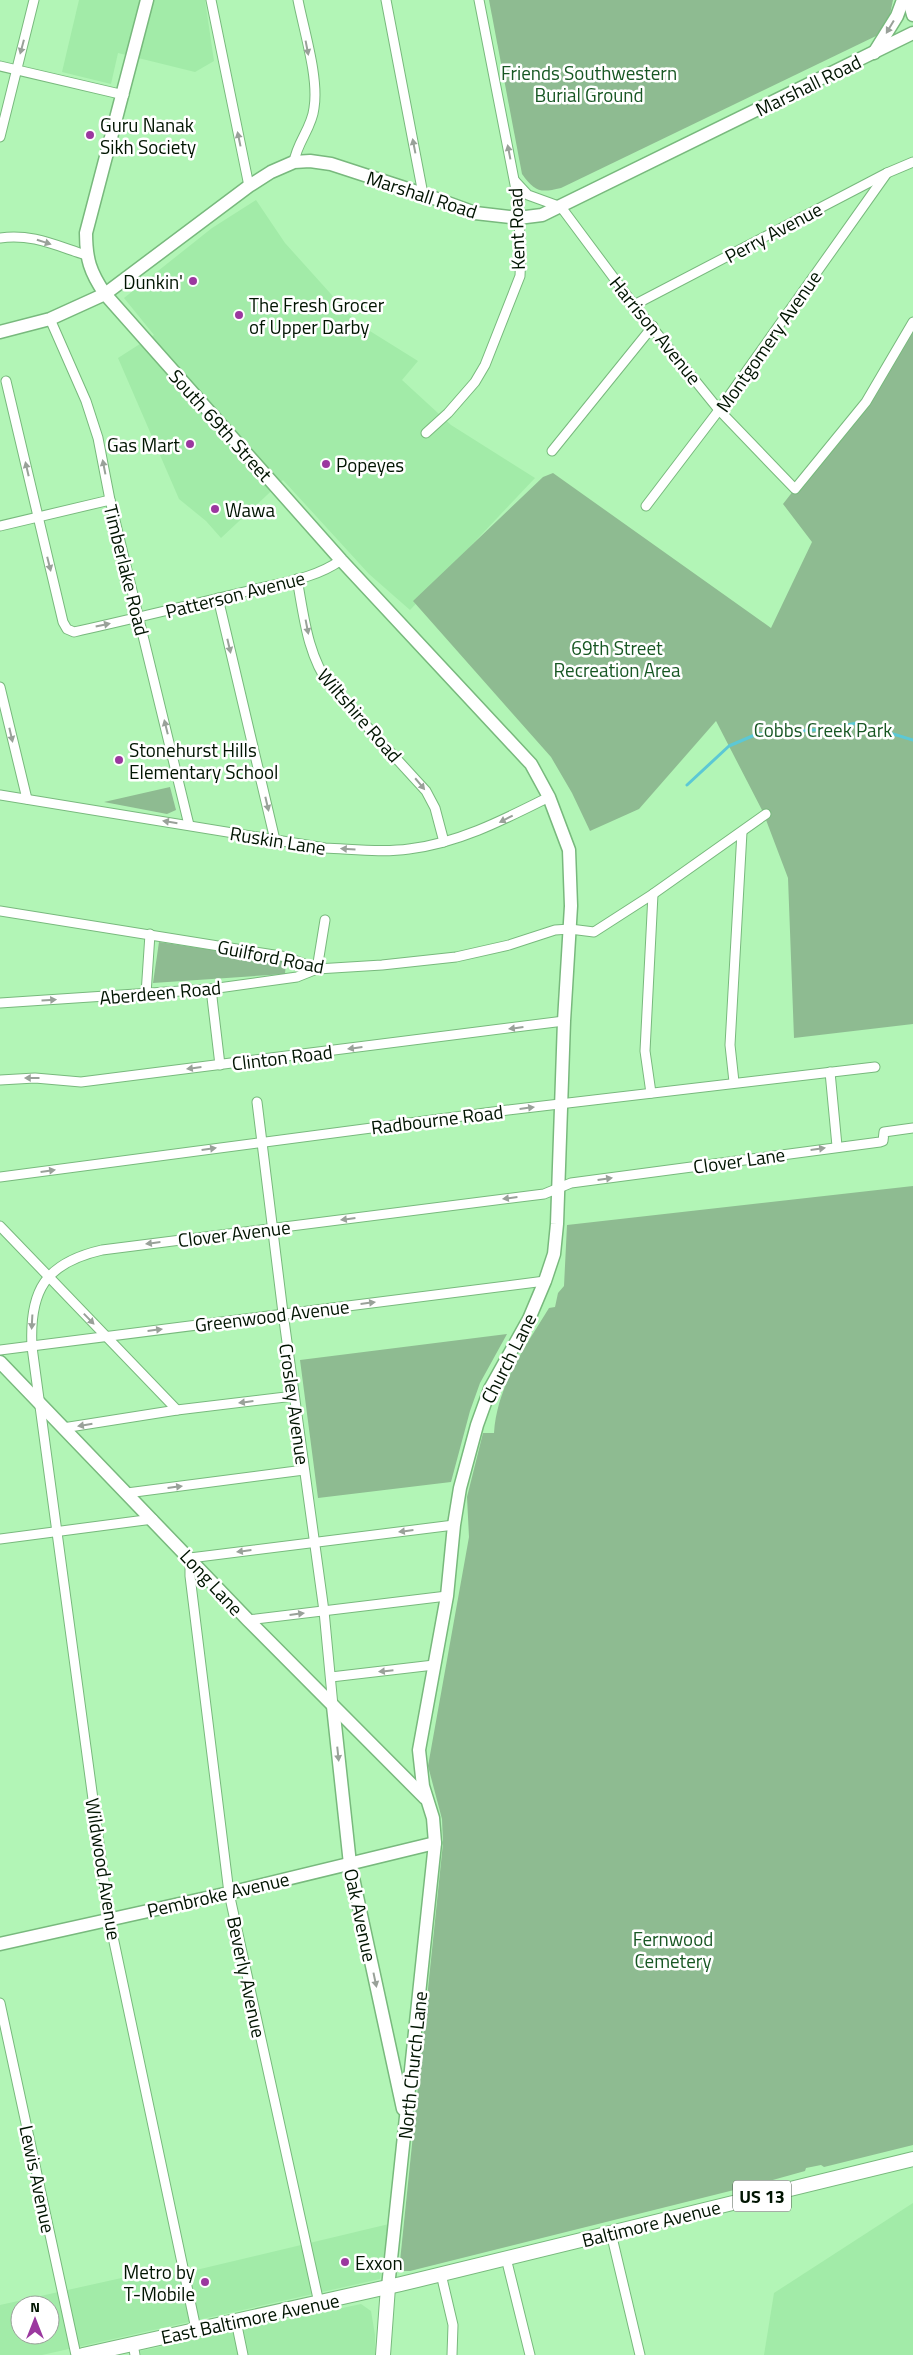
<svg xmlns="http://www.w3.org/2000/svg" width="913" height="2355" font-family="'Titillium Web',sans-serif">
<style>
.built{fill:#a2eba8;fill-rule:evenodd}
.green{fill:#8ebb91}
.lines{fill:none;stroke-linecap:round;stroke-linejoin:round}
.stream{stroke:#5cc8d5;stroke-width:3}
.street-casing{stroke:#78b97d;stroke-width:11}
.secondary-casing{stroke:#78b97d;stroke-width:15}
.primary-casing{stroke:#78b97d;stroke-width:16}
.street{stroke:#fff;stroke-width:9}
.secondary{stroke:#fff;stroke-width:12}
.primary{stroke:#fff;stroke-width:14}
.oneway{fill:#99a199}
.poi-dot{fill:#9b389f;stroke:#fff;stroke-width:2}
.labels{text-anchor:middle;dominant-baseline:central;stroke-width:5;stroke-linejoin:round;paint-order:stroke}
.shield{fill:#fff;stroke:#4c5a4d;stroke-width:1}
.shield-label{font-size:18px;font-weight:bold;fill:#001401}
.park-label{font-size:19px;fill:#175723;stroke:#fff}
.street-label{font-size:19px;fill:#001401;stroke:#fff}
.poi-label{font-size:19px;fill:#001401;stroke:#fff;text-anchor:start}
</style>
<rect width="100%" height="100%" fill="#b2f5b6"/>
<g class="built">
<path d="M 79,0 L 205,0 L 214,61 L 195,72 L 118,53 L 111,84 L 62,72 Z"/>
<path d="M 256,200 L 285,243 L 357,323 L 418,361 L 402,380 L 451,425 L 535,478 L 410,610 L 369,574 L 283,480 L 221,538 L 206,521 L 179,499 L 118,358 L 154,335 L 124,298 L 212,228 Z"/>
<path d="M 913,2203 L 913,2355 L 764,2355 L 774,2293 Z"/>
<path d="M 389,2224 L 380,2279 L 42,2355 L 0,2355 L 0,2305 L 171,2267 L 175,2275 ZM 20,2305 L 50,2305 L 50,2335 L 20,2335 Z"/>
<path d="M 361,2304 L 371,2311 L 375,2335 L 375,2355 L 141,2355 L 140,2351 Z"/>
</g>
<g class="green">
<path d="M 489,0 L 893,0 L 889,19 L 876,36 L 561,188 C 540,193 535,192 522,174 Z"/>
<path d="M 913,326 L 913,1024 L 794,1038 L 788,878 L 763,812 L 716,721 L 639,809 L 590,831 L 572,793 L 551,757 L 413,601 L 543,477 L 553,473 L 771,628 L 812,542 L 783,504 L 881,378 Z"/>
<path d="M 170,787 L 176,810 L 167,814 L 104,802 Z"/>
<path d="M 159,942 L 286,961 L 285,974 L 153,983 Z"/>
<path d="M 913,1186 L 913,2145 L 824,2167 L 821,2165 L 806,2168 L 805,2171 L 762,2183 L 410,2271 L 399,2271 L 443,1843 L 442,1819 L 428,1766 L 469,1537 L 467,1497 L 483,1433 L 494,1433 C 497,1386 525,1347 549,1308 L 555,1307 L 558,1293 L 564,1286 L 567,1225 Z"/>
<path d="M 507,1334 L 480,1383 L 470,1411 L 451,1482 L 318,1498 L 300,1360 Z"/>
</g>
<g class="lines">
<path class="stream" d="M 687,785 L 729,746 L 757,734 L 827,729 L 857,723 L 913,740"/>
<g class="street-casing">
<g id="street">
<path d="M 211,0 L 249,186"/>
<path d="M 386,0 L 423,194"/>
<path d="M 0,66 L 124,95"/>
<path d="M 0,137 L 34,0"/>
<path d="M 294,162 C 297,142 312,128 314,108 C 319,78 304,31 298,0"/>
<path d="M 515,181 L 528,195 L 561,207 L 634,305 L 719,410 L 795,489 L 866,402 L 913,322"/>
<path d="M 0,238 C 31,233 57,246 86,255"/>
<path d="M 634,305 L 887,173 L 913,162"/>
<path d="M 50,319 L 86,401 L 98,438 L 110,500 L 189,825"/>
<path d="M 6,381 L 63,622 L 67,629 L 74,632 C 132,619 190,605 248,591 C 279,583 315,579 341,560"/>
<path d="M 426,433 L 448,413 L 475,382 L 485,365 L 520,276 L 521,253 L 517,195 L 479,0"/>
<path d="M 552,451 L 653,326"/>
<path d="M 646,506 L 719,410 L 887,173"/>
<path d="M 0,526 L 110,500"/>
<path d="M 297,579 C 304,616 307,654 330,686 L 426,791 L 435,808 L 444,842"/>
<path d="M 218,598 L 275,840"/>
<path d="M 0,687 L 27,799"/>
<path d="M 0,795 L 325,848 C 352,849 382,853 409,849 C 459,843 505,819 549,797"/>
<path d="M 0,911 L 287,957 L 317,969 L 382,965 L 456,957 L 509,945 L 555,930 L 570,929 L 594,932 L 653,894 L 766,814"/>
<path d="M 211,989 L 220,1065"/>
<path d="M 146,994 L 150,934"/>
<path d="M 0,1003 L 211,989 L 297,977 L 317,969 L 325,920"/>
<path d="M 830,1072 L 837,1146"/>
<path d="M 0,1080 L 35,1078 L 81,1082 L 564,1021"/>
<path d="M 734,1082 L 730,1045 L 742,832"/>
<path d="M 651,1093 L 645,1051 L 653,894"/>
<path d="M 257,1102 L 283,1313 L 324,1611 L 333,1706"/>
<path d="M 0,1177 L 508,1110 L 875,1067"/>
<path d="M 0,1226 L 177,1410"/>
<path d="M 0,1350 L 545,1281"/>
<path d="M 63,1428 L 177,1410 L 294,1396"/>
<path d="M 127,1493 L 304,1470"/>
<path d="M 0,1539 L 153,1519"/>
<path d="M 248,1620 L 447,1596"/>
<path d="M 331,1677 L 434,1665"/>
<path d="M 0,2003 L 76,2355"/>
<path d="M 611,2233 L 640,2355"/>
<path d="M 506,2258 L 530,2355"/>
<path d="M 441,2274 L 453,2325 L 452,2355"/>
<path d="M 319,2303 L 229,1893 L 190,1576 L 190,1558 L 454,1525"/>
<path d="M 236,2321 L 243,2355"/>
<path d="M 196,2329 L 109,1918 L 32,1347 C 29,1291 45,1263 102,1250 L 544,1194 L 571,1183 L 880,1142 L 883,1141 L 884,1132 L 913,1128"/>
<path d="M 133,2344 L 135,2355"/>
</g>
</g>
<g class="secondary-casing">
<g id="secondary">
<path d="M 147,0 L 86,233 C 86,259 90,272 105,294 L 341,560 L 531,764 L 549,797 L 569,850 L 571,906 L 564,1021 L 557,1224 L 554,1254 L 545,1281 L 529,1319 L 490,1389 L 477,1425 L 460,1488 L 454,1525 L 447,1596 L 419,1750 L 423,1786 L 433,1818 L 435,1843 L 388,2287"/>
<path d="M 909,0 L 913,15"/>
<path d="M 874,53 L 897,16 L 903,0"/>
<path d="M 0,332 L 50,319 L 105,294 L 249,186 L 271,172 L 294,162 L 310,161 L 331,164 L 423,194 L 475,213 L 518,218 L 542,215 L 913,33"/>
<path d="M 0,1362 L 248,1620 L 425,1798"/>
<path d="M 333,1706 L 350,1864 L 403,2109"/>
<path d="M 0,1944 L 229,1893 L 435,1843"/>
</g>
</g>
<g class="primary-casing">
<g id="primary">
<path d="M 83,2355 L 401,2284 L 913,2159"/>
<path d="M 383,2355 L 388,2287"/>
</g>
</g>
<use href="#street" class="street"/>
<use href="#secondary" class="secondary"/>
<use href="#primary" class="primary"/>
</g>
<defs><path id="oneway-solid" d="M-6-.8H1V-3.2L6.5 0L1 3.2V.8H-6Z" transform="scale(1.25)"/></defs>
<g class="oneway">
<use href="#oneway-solid" transform="translate(890 27) rotate(121)"/>
<use href="#oneway-solid" transform="translate(22 47) rotate(105)"/>
<use href="#oneway-solid" transform="translate(307 48) rotate(79)"/>
<use href="#oneway-solid" transform="translate(239 139) rotate(-102)"/>
<use href="#oneway-solid" transform="translate(414 146) rotate(-101)"/>
<use href="#oneway-solid" transform="translate(509 152) rotate(-101)"/>
<use href="#oneway-solid" transform="translate(44 242) rotate(18)"/>
<use href="#oneway-solid" transform="translate(104 467) rotate(-101)"/>
<use href="#oneway-solid" transform="translate(27 469) rotate(-103)"/>
<use href="#oneway-solid" transform="translate(49 564) rotate(76)"/>
<use href="#oneway-solid" transform="translate(103 625) rotate(-12)"/>
<use href="#oneway-solid" transform="translate(307 627) rotate(79)"/>
<use href="#oneway-solid" transform="translate(229 646) rotate(77)"/>
<use href="#oneway-solid" transform="translate(166 727) rotate(-104)"/>
<use href="#oneway-solid" transform="translate(11 735) rotate(77)"/>
<use href="#oneway-solid" transform="translate(420 784) rotate(50)"/>
<use href="#oneway-solid" transform="translate(267 804) rotate(77)"/>
<use href="#oneway-solid" transform="translate(506 819) rotate(153)"/>
<use href="#oneway-solid" transform="translate(170 822) rotate(-171)"/>
<use href="#oneway-solid" transform="translate(348 849) rotate(-177)"/>
<use href="#oneway-solid" transform="translate(49 1000) rotate(-4)"/>
<use href="#oneway-solid" transform="translate(516 1028) rotate(173)"/>
<use href="#oneway-solid" transform="translate(355 1048) rotate(173)"/>
<use href="#oneway-solid" transform="translate(194 1068) rotate(173)"/>
<use href="#oneway-solid" transform="translate(32 1078) rotate(180)"/>
<use href="#oneway-solid" transform="translate(527 1108) rotate(-7)"/>
<use href="#oneway-solid" transform="translate(209 1149) rotate(-8)"/>
<use href="#oneway-solid" transform="translate(818 1149) rotate(-8)"/>
<use href="#oneway-solid" transform="translate(48 1171) rotate(-8)"/>
<use href="#oneway-solid" transform="translate(605 1179) rotate(-8)"/>
<use href="#oneway-solid" transform="translate(510 1198) rotate(173)"/>
<use href="#oneway-solid" transform="translate(348 1219) rotate(173)"/>
<use href="#oneway-solid" transform="translate(153 1243) rotate(173)"/>
<use href="#oneway-solid" transform="translate(368 1303) rotate(-7)"/>
<use href="#oneway-solid" transform="translate(89 1319) rotate(46)"/>
<use href="#oneway-solid" transform="translate(32 1322) rotate(93)"/>
<use href="#oneway-solid" transform="translate(155 1330) rotate(-7)"/>
<use href="#oneway-solid" transform="translate(246 1402) rotate(173)"/>
<use href="#oneway-solid" transform="translate(85 1425) rotate(171)"/>
<use href="#oneway-solid" transform="translate(175 1487) rotate(-7)"/>
<use href="#oneway-solid" transform="translate(406 1531) rotate(173)"/>
<use href="#oneway-solid" transform="translate(244 1551) rotate(173)"/>
<use href="#oneway-solid" transform="translate(297 1614) rotate(-7)"/>
<use href="#oneway-solid" transform="translate(386 1671) rotate(174)"/>
<use href="#oneway-solid" transform="translate(338 1754) rotate(84)"/>
<use href="#oneway-solid" transform="translate(375 1980) rotate(78)"/>
</g>
<g class="poi-dot">
<circle cx="90" cy="135" r="5"/>
<circle cx="193" cy="281" r="5"/>
<circle cx="239" cy="315" r="5"/>
<circle cx="190" cy="444" r="5"/>
<circle cx="326" cy="464" r="5"/>
<circle cx="215" cy="509" r="5"/>
<circle cx="119" cy="760" r="5"/>
<circle cx="345" cy="2262" r="5"/>
<circle cx="205" cy="2282" r="5"/>
</g>
<g class="labels">
<rect class="shield" x="733" y="2180.5" width="58" height="31" rx="4"/>
<g class="shield-label">
<text x="762" y="2196">US 13</text>
</g>
<g class="park-label">
<text x="589" y="72">Friends Southwestern<tspan x="589" dy="22">Burial Ground</tspan></text>
<text x="617" y="647">69th Street<tspan x="617" dy="22">Recreation Area</tspan></text>
<text x="823" y="729">Cobbs Creek Park</text>
<text x="673" y="1938">Fernwood<tspan x="673" dy="22">Cemetery</tspan></text>
</g>
<g class="street-label">
<text transform="translate(808 85) rotate(-26)">Marshall Road</text>
<text transform="translate(422 194) rotate(18)">Marshall Road</text>
<text transform="translate(516 229) rotate(-92)">Kent Road</text>
<text transform="translate(773 232) rotate(-28)">Perry Avenue</text>
<text transform="translate(656 330) rotate(51)">Harrison Avenue</text>
<text transform="translate(768 341) rotate(-55)">Montgomery Avenue</text>
<text transform="translate(221 425) rotate(48)">South 69th Street</text>
<text transform="translate(127 570) rotate(76)">Timberlake Road</text>
<text transform="translate(235 594) rotate(-14)">Patterson Avenue</text>
<text transform="translate(360 715) rotate(49)">Wiltshire Road</text>
<text transform="translate(278 840) rotate(9)">Ruskin Lane</text>
<text transform="translate(271 956) rotate(11)">Guilford Road</text>
<text transform="translate(160 992) rotate(-5)">Aberdeen Road</text>
<text transform="translate(282 1057) rotate(-7)">Clinton Road</text>
<text transform="translate(437 1119) rotate(-7)">Radbourne Road</text>
<text transform="translate(739 1160) rotate(-8)">Clover Lane</text>
<text transform="translate(234 1233) rotate(-7)">Clover Avenue</text>
<text transform="translate(272 1315) rotate(-7)">Greenwood Avenue</text>
<text transform="translate(508 1358) rotate(-63)">Church Lane</text>
<text transform="translate(295 1404) rotate(82)">Crosley Avenue</text>
<text transform="translate(212 1582) rotate(47)">Long Lane</text>
<text transform="translate(104 1869) rotate(81)">Wildwood Avenue</text>
<text transform="translate(218 1894) rotate(-13)">Pembroke Avenue</text>
<text transform="translate(361 1915) rotate(78)">Oak Avenue</text>
<text transform="translate(247 1977) rotate(78)">Beverly Avenue</text>
<text transform="translate(412 2065) rotate(-84)">North Church Lane</text>
<text transform="translate(38 2179) rotate(78)">Lewis Avenue</text>
<text transform="translate(651 2223) rotate(-14)">Baltimore Avenue</text>
<text transform="translate(250 2318) rotate(-12)">East Baltimore Avenue</text>
</g>
<g class="poi-label">
<text x="100" y="124">Guru Nanak<tspan x="100" dy="22">Sikh Society</tspan></text>
<text x="183" y="281" text-anchor="end">Dunkin'</text>
<text x="249" y="304">The Fresh Grocer<tspan x="249" dy="22">of Upper Darby</tspan></text>
<text x="180" y="444" text-anchor="end">Gas Mart</text>
<text x="336" y="464">Popeyes</text>
<text x="225" y="509">Wawa</text>
<text x="129" y="749">Stonehurst Hills<tspan x="129" dy="22">Elementary School</tspan></text>
<text x="355" y="2262">Exxon</text>
<text x="195" y="2271" text-anchor="end">Metro by<tspan x="195" dy="22">T-Mobile</tspan></text>
</g>
</g>
<g transform="translate(35 2320)"><circle r="24" fill="#ffffff" stroke="#99a199"/>
<path d="M0-4L9 19L0 12L-9 19Z" fill="#9b389f"/>
<text y="-8" font-size="14" font-weight="bold" text-anchor="middle" fill="#001401">N</text>
</g>
</svg>
